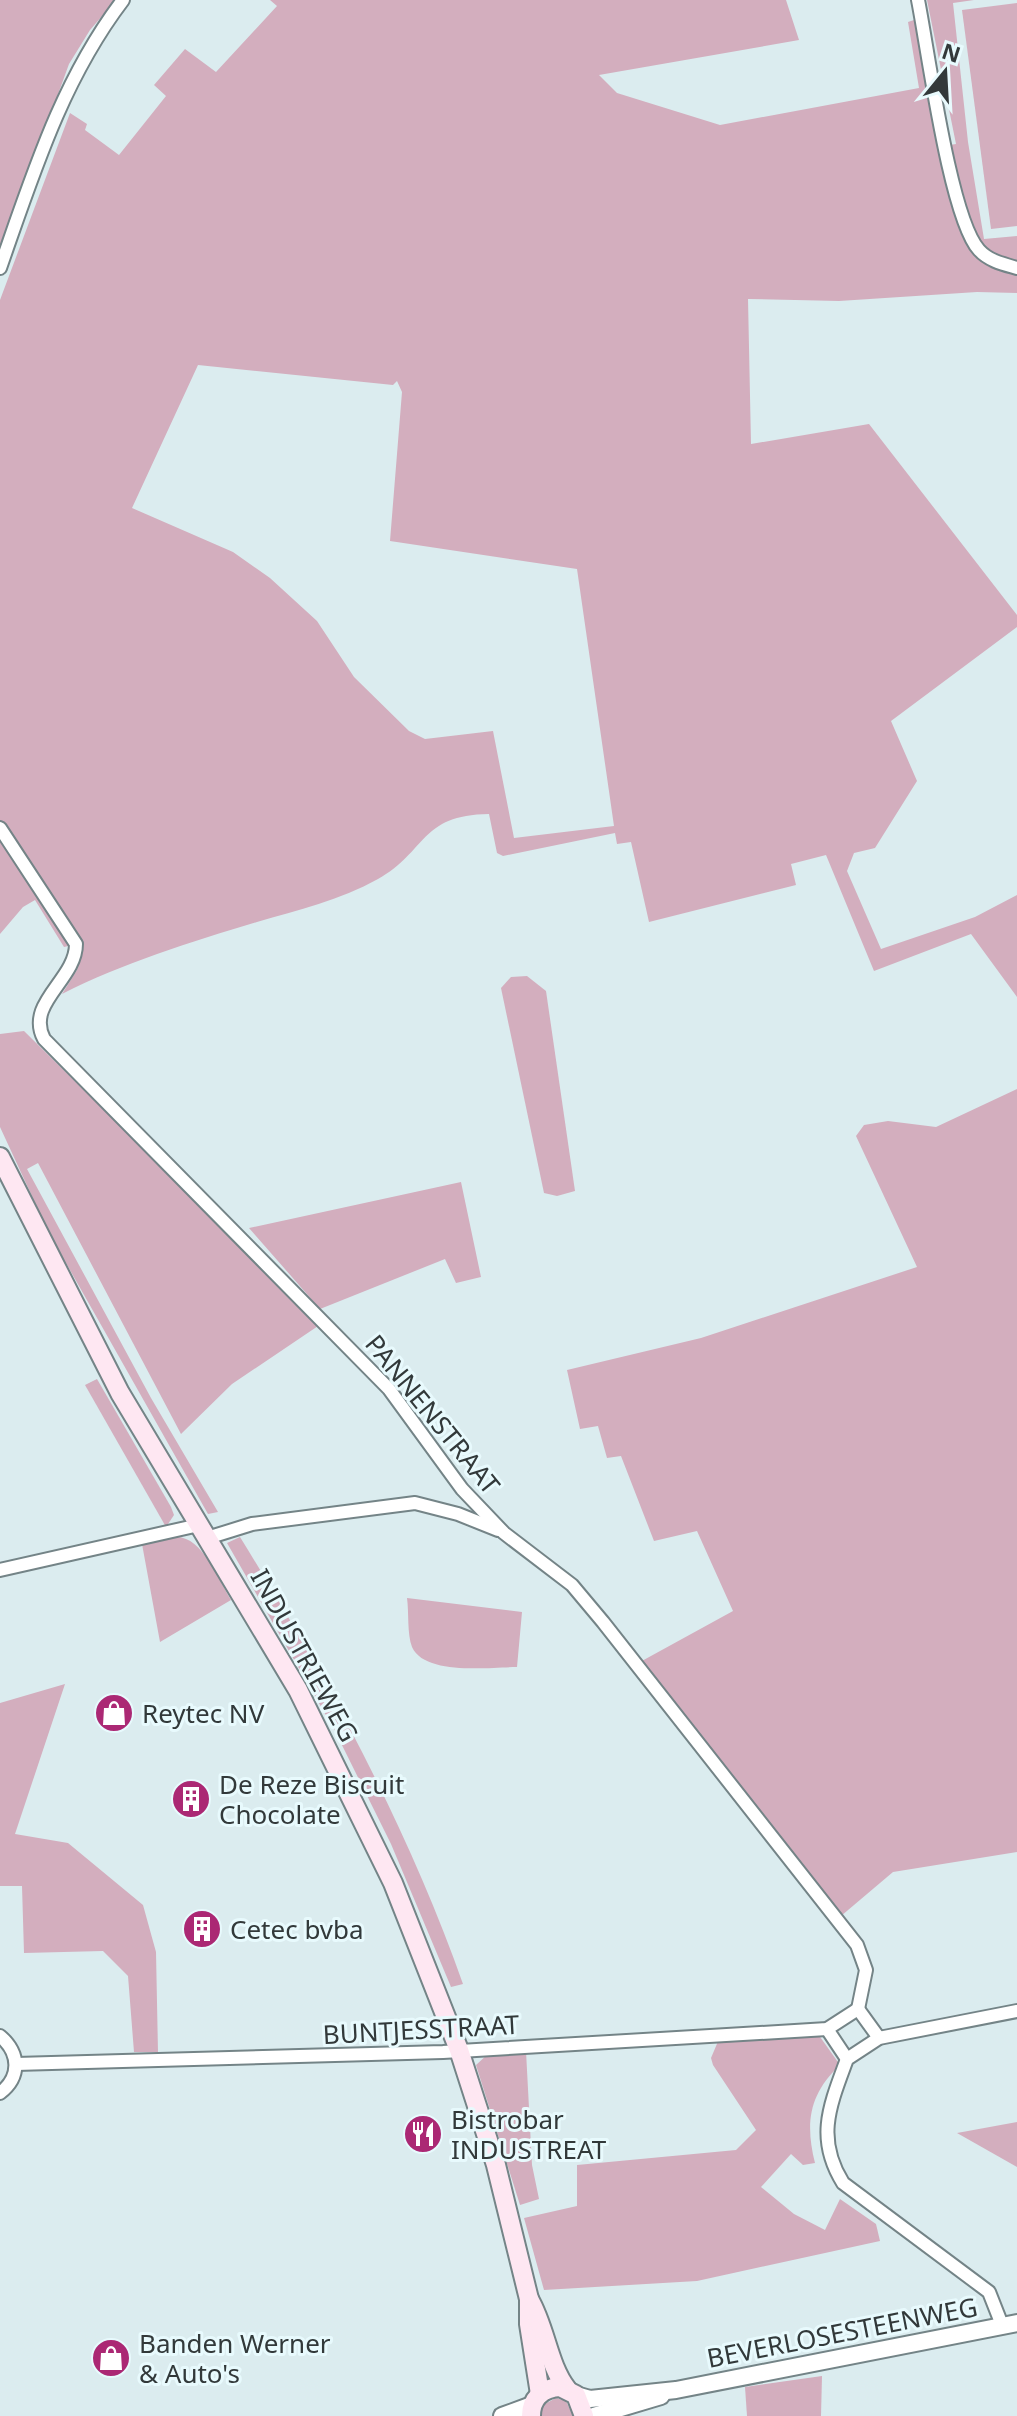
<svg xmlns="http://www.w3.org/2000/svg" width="1017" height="2416" font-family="'Noto Sans',sans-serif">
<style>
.green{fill:#d3aebe;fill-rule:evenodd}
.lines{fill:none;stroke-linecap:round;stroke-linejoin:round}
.minor-casing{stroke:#748487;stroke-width:16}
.tertiary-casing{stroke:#748487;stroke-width:20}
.secondary-casing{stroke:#748487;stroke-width:22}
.minor{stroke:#fff;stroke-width:12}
.tertiary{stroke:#fff;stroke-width:16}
.secondary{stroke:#fee7f2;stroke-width:18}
.labels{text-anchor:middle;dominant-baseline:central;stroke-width:6;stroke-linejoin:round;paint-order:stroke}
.street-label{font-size:26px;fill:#32393a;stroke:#e8fafd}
.poi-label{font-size:26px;fill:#32393a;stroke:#e8fafd;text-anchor:start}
</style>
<rect width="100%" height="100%" fill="#dbecef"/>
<g class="green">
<path d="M 0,0 L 116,0 L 90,30 L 69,64 L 0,254 Z"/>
<path d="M 270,0 L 786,0 L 799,40 L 599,75 L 617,93 L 720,125 L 919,88 L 908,22 L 920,18 L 943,146 L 956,144 L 927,0 L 974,0 L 953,3 L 968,142 L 984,239 L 1017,236 L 1017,293 L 977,292 L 839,301 L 748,299 L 751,444 L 869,424 L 1017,615 L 1017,627 L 891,721 L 917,781 L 875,848 L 854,853 L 847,871 L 881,949 L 975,917 L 1017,895 L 1017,997 L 971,934 L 874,971 L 826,855 L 791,864 L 796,885 L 649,922 L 631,842 L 617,844 L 615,833 L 503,856 L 497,853 L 489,814 C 419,815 427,852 378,879 C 340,900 298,910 257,922 C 191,942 123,963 62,994 L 77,970 L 81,943 L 64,947 L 35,900 L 23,907 L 0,934 L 0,300 L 70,113 L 87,124 L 85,130 L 119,155 L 166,96 L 154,85 L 185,49 L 216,72 L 277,6 ZM 198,365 L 393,385 L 397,381 L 402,392 L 390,541 L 577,569 L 614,826 L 514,838 L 493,731 L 425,739 L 409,731 L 354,677 L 317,621 L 270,578 L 233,552 L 132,508 Z"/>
<path d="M 1017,3 L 1017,226 L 991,229 L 962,10 Z"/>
<path d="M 527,976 L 546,991 L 575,1191 L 557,1196 L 544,1193 L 501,988 L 511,977 Z"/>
<path d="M 24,1031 L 321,1324 L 232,1384 L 181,1434 L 38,1163 L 27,1169 L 151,1398 L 218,1512 L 208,1514 L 49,1233 L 0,1127 L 0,1034 Z"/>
<path d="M 1017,1089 L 1017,1852 L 893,1872 L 841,1916 L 640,1662 L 733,1611 L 697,1531 L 654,1541 L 621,1456 L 607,1458 L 598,1426 L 580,1429 L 567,1370 L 701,1338 L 917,1267 L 856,1136 L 864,1125 L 888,1121 L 936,1127 Z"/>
<path d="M 461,1182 L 481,1277 L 456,1283 L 445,1259 L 320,1309 L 249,1228 Z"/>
<path d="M 97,1379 L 171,1507 L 174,1515 L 166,1527 L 85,1385 Z"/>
<path d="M 177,1537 C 202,1537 219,1580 231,1600 L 160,1642 L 142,1544 Z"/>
<path d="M 240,1537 C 327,1678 408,1828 463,1984 L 451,1987 L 391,1844 L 335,1731 L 227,1543 Z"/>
<path d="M 407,1598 L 522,1612 L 517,1667 C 490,1667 425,1676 412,1647 C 407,1634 409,1612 407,1598 Z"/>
<path d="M 65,1684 L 15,1834 L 68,1843 L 143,1905 L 156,1952 L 158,2052 L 134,2052 L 128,1976 L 103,1951 L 24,1953 L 22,1886 L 0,1886 L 0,1703 Z"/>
<path d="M 818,2034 L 840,2065 C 809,2094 805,2123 815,2163 L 803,2165 L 791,2154 L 761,2187 L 794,2214 L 825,2230 L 840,2199 L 876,2224 L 880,2241 L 697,2281 L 544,2290 L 524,2218 L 577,2206 L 577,2165 L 736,2150 L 756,2130 L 713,2065 L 711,2058 L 719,2039 Z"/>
<path d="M 526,2051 L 532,2165 L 539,2199 L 520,2205 L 476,2065 L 489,2053 Z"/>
<path d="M 1017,2122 L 1017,2167 L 957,2133 Z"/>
<path d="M 822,2376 L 821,2416 L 747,2416 L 745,2387 Z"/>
<path d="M 556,2398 L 566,2401 L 573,2416 L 540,2416 L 543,2405 Z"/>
</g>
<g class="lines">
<g class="minor-casing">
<g id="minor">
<path d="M 918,0 C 928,50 950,218 979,250 C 989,261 1003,264 1017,268"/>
<path d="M 0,268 C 33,174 62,80 123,0"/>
<path d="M 0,828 L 76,944 C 76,980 25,1003 44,1039 L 389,1389 L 462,1489 L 504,1533 L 572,1585 L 603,1622 L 857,1945 L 866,1970 L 858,2009"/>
<path d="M 207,1538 L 252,1524 L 415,1503 L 458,1514 L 498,1530"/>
<path d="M 0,1570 L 199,1525"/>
<path d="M 858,2009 L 879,2038"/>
<path d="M 827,2029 L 847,2059"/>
<path d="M 0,2036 C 20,2053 21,2077 0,2093"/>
<path d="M 16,2064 L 443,2052 L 827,2029 L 858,2009"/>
<path d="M 1002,2325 L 989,2292 L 843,2183 C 815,2138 830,2105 847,2059 L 879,2038 L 1017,2011"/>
</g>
</g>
<g class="tertiary-casing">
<g id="tertiary">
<path d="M 576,2395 L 590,2399 L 676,2390 L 1017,2323"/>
<path d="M 502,2416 L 532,2405"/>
<path d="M 594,2416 L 661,2396"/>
</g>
</g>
<g class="secondary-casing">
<g id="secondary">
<path d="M 0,1157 L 120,1393 L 298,1690 L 393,1883 L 459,2050 L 496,2165 L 529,2299 L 529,2324 L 540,2394"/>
<path d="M 529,2299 C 546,2328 548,2365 567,2389"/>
<path d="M 531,2416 C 531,2399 542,2388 560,2387 L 576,2395 L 584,2416"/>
</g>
</g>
<use href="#minor" class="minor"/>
<use href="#tertiary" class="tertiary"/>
<use href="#secondary" class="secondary"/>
</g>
<defs>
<g id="shop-disc" transform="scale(2)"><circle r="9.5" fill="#ab2874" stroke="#e8fafd"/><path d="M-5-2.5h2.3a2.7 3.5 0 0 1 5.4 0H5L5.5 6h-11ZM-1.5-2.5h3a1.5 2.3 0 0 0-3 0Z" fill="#fff"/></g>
<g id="building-disc" transform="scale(2)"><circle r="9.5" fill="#ab2874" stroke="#e8fafd"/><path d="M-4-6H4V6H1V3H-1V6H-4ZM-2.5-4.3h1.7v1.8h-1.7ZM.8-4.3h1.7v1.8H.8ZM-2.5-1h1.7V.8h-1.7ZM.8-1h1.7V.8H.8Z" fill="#fff"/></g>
<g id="restaurant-disc" transform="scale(2)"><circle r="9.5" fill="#ab2874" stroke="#e8fafd"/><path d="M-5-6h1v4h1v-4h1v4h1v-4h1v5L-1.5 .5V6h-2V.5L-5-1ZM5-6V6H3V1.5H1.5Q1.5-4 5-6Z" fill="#fff"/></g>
</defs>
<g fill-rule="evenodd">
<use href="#shop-disc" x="114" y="1713"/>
<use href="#building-disc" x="191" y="1799"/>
<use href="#building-disc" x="202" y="1929"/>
<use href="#restaurant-disc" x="423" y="2134"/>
<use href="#shop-disc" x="111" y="2358"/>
</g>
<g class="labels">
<g class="street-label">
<text transform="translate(433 1414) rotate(51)">PANNENSTRAAT</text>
<text transform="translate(305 1655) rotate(61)">INDUSTRIEWEG</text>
<text transform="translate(421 2029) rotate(-3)">BUNTJESSTRAAT</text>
<text transform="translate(842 2332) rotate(-11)">BEVERLOSESTEENWEG</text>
</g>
<g class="poi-label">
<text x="142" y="1713">Reytec NV</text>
<text x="219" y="1784">De Reze Biscuit<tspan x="219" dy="30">Chocolate</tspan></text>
<text x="230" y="1929">Cetec bvba</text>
<text x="451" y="2119">Bistrobar<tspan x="451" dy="30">INDUSTREAT</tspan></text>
<text x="139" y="2343">Banden Werner<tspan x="139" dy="30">&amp; Auto's</tspan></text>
</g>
</g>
<g transform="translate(945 72) rotate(18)" stroke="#e8fafd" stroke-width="6" paint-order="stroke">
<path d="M0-6L14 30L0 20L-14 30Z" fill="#32393a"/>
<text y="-12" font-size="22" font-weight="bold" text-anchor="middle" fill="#32393a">N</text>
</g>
</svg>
